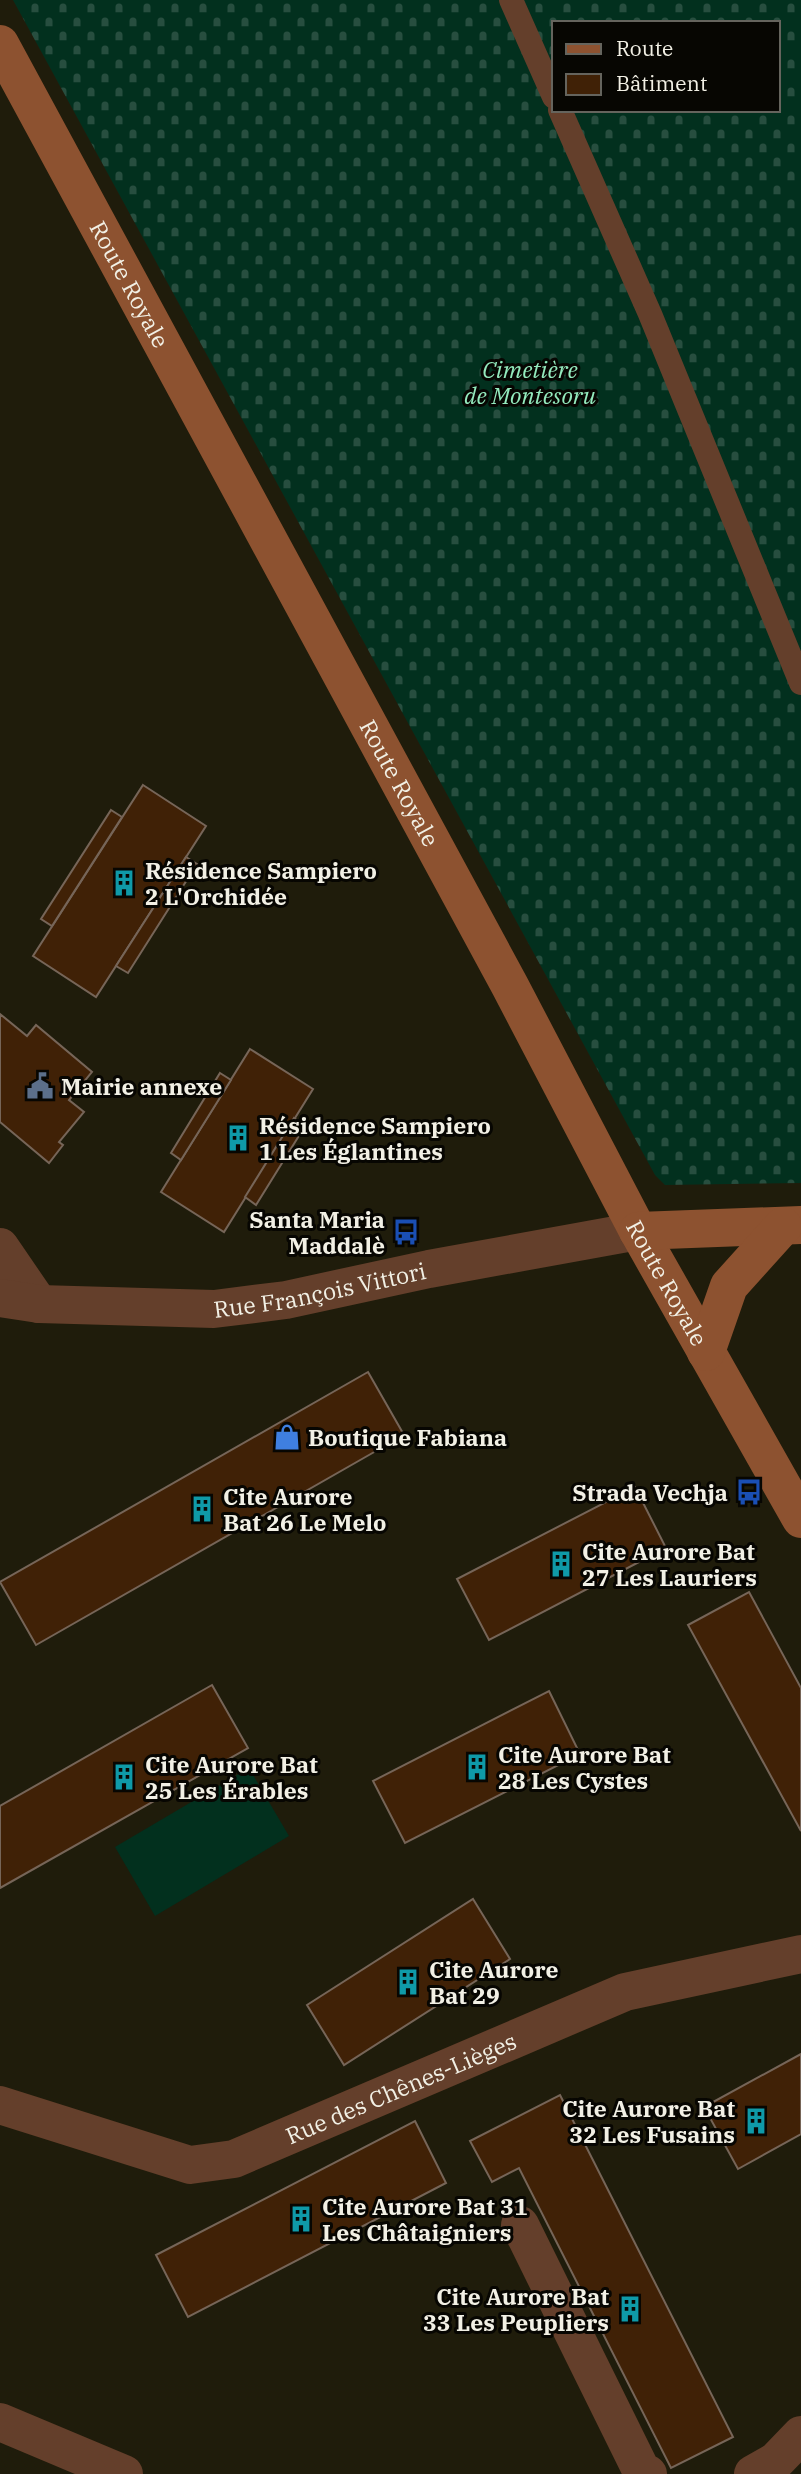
<svg xmlns="http://www.w3.org/2000/svg" width="801" height="2474" font-family="'IBM Plex Serif',serif">
<style>
.grass{fill:#02301e}
.cemetery{fill:url(#cemetery-stones);fill-rule:evenodd}
.building{fill:#402106;stroke:#766558;stroke-width:2}
.lines{fill:none;stroke-linecap:round;stroke-linejoin:round}
.lane{stroke:#643f2b;stroke-width:24}
.street{stroke:#643f2b;stroke-width:38}
.secondary{stroke:#8d5230;stroke-width:38}
.labels{text-anchor:middle;dominant-baseline:central;stroke-width:6;stroke-linejoin:round;paint-order:stroke}
.street-label{font-size:23px;fill:#f2f0e5;stroke:#070602}
.park-label{font-size:23px;font-style:italic;fill:#94ebbe;stroke:#070602}
.poi-label{font-size:23px;font-weight:bold;fill:#f2f0e5;stroke:#070602;text-anchor:start}
</style>
<defs>
<pattern id="cemetery-stones" width="16" height="16" patternUnits="userSpaceOnUse" patternTransform="scale(1.75)"><rect width="16" height="16" fill="#02301e"/><path d="M2 7V4a2 2 0 0 1 4 0v3zM10 15v-3a2 2 0 0 1 4 0v3z" fill="#274e3f"/></pattern>
</defs>
<rect width="100%" height="100%" fill="#1f1c0b"/>
<path class="grass" d="M 249,1768 L 289,1836 L 155,1916 L 115,1847 Z"/>
<path class="cemetery" d="M 13,0 L 801,0 L 801,1183 L 665,1185 L 655,1175 ZM 554,23 L 778,23 L 778,110 L 554,110 Z"/>
<g class="building">
<path d="M 143,785 L 206,826 L 96,997 L 33,956 Z"/>
<path d="M 111,810 L 122,817 L 52,926 L 41,919 Z"/>
<path d="M 186,857 L 197,864 L 128,973 L 116,966 Z"/>
<path d="M 0,1014 L 27,1036 L 36,1025 L 92,1072 L 69,1100 L 84,1112 L 59,1142 L 63,1145 L 49,1163 L 0,1122 Z"/>
<path d="M 250,1049 L 313,1089 L 224,1232 L 161,1192 Z"/>
<path d="M 220,1073 L 231,1080 L 181,1160 L 171,1153 Z"/>
<path d="M 294,1118 L 305,1126 L 256,1205 L 245,1197 Z"/>
<path d="M 368,1372 L 404,1435 L 36,1645 L 0,1582 Z"/>
<path d="M 635,1487 L 666,1548 L 489,1640 L 457,1579 Z"/>
<path d="M 749,1592 L 801,1688 L 801,1831 L 688,1625 Z"/>
<path d="M 212,1685 L 248,1748 L 0,1888 L 0,1806 Z"/>
<path d="M 549,1691 L 580,1754 L 405,1843 L 373,1781 Z"/>
<path d="M 473,1899 L 510,1959 L 344,2065 L 307,2005 Z"/>
<path d="M 801,2054 L 801,2134 L 738,2169 L 704,2107 Z"/>
<path d="M 560,2095 L 733,2437 L 671,2468 L 519,2168 L 492,2182 L 470,2141 Z"/>
<path d="M 415,2121 L 446,2183 L 188,2317 L 156,2255 Z"/>
</g>
<g class="lines">
<g class="lane">
<path d="M 511,0 L 554,97"/>
<path d="M 560,110 L 650,314 L 801,683"/>
</g>
<g class="street">
<path d="M 0,1247 L 39,1304"/>
<path id="s1" d="M 0,1298 L 39,1304 L 214,1309 L 286,1300 L 429,1269 L 638,1231"/>
<path id="s2" d="M 0,2105 L 190,2165 L 234,2159 L 625,1992 L 801,1954"/>
<path d="M 520,2225 L 642,2472 L 648,2474"/>
<path d="M 0,2422 L 124,2474"/>
<path d="M 753,2474 L 776,2461 L 801,2435"/>
</g>
<g class="secondary">
<path id="s3" d="M 0,44 L 510,986 L 638,1231 L 801,1519"/>
<path d="M 638,1231 L 801,1225"/>
<path d="M 706,1352 L 729,1286 L 783,1226"/>
</g>
</g>
<defs>
<g id="building-bare" transform="scale(2.1)"><path d="M-4-6H4V6H1V3H-1V6H-4ZM-2.5-4.3h1.7v1.8h-1.7ZM.8-4.3h1.7v1.8H.8ZM-2.5-1h1.7V.8h-1.7ZM.8-1h1.7V.8H.8Z" fill="#0f9aa8" stroke="#070602" stroke-width="2.5" paint-order="stroke"/></g>
<g id="civic-bare" transform="scale(2.1)"><path d="M-.6-6.5H3V-4.5H.6V-3L4-1V1h2V6H-6V1h2V-1L-.6-3ZM-1.2 2.5V6h2.4V2.5Z" fill="#5c6f8a" stroke="#070602" stroke-width="2.5" paint-order="stroke"/></g>
<g id="bus-bare" transform="scale(2.1)"><path d="M-5-6H5V4H4V6H2V4H-2V6H-4V4H-5ZM-3.5-4V0h7V-4ZM-3.5 1.2v1.5H-2V1.2ZM2 1.2v1.5H3.5V1.2Z" fill="#1a4fb4" stroke="#070602" stroke-width="2.5" paint-order="stroke"/></g>
<g id="shop-bare" transform="scale(2.1)"><path d="M-5-2.5h2.3a2.7 3.5 0 0 1 5.4 0H5L5.5 6h-11ZM-1.5-2.5h3a1.5 2.3 0 0 0-3 0Z" fill="#3f7fe0" stroke="#070602" stroke-width="2.5" paint-order="stroke"/></g>
</defs>
<g fill-rule="evenodd">
<use href="#building-bare" x="124" y="883"/>
<use href="#civic-bare" x="40" y="1086"/>
<use href="#building-bare" x="238" y="1138"/>
<use href="#bus-bare" x="406" y="1232"/>
<use href="#shop-bare" x="287" y="1437"/>
<use href="#bus-bare" x="749" y="1492"/>
<use href="#building-bare" x="202" y="1509"/>
<use href="#building-bare" x="561" y="1564"/>
<use href="#building-bare" x="477" y="1767"/>
<use href="#building-bare" x="124" y="1777"/>
<use href="#building-bare" x="408" y="1982"/>
<use href="#building-bare" x="756" y="2121"/>
<use href="#building-bare" x="301" y="2219"/>
<use href="#building-bare" x="630" y="2309"/>
</g>
<g class="labels">
<g class="street-label">
<text stroke="none"><textPath href="#s3" startOffset="273">Route Royale</textPath></text>
<text stroke="none"><textPath href="#s3" startOffset="840">Route Royale</textPath></text>
<text stroke="none"><textPath href="#s3" startOffset="1407">Route Royale</textPath></text>
<text stroke="none"><textPath href="#s1" startOffset="322">Rue François Vittori</textPath></text>
<text stroke="none"><textPath href="#s2" startOffset="425">Rue des Chênes-Lièges</textPath></text>
</g>
<g class="park-label">
<text x="530" y="369">Cimetière<tspan x="530" dy="26">de Montesoru</tspan></text>
</g>
<g class="poi-label">
<text x="145" y="870">Résidence Sampiero<tspan x="145" dy="26">2 L'Orchidée</tspan></text>
<text x="61" y="1086">Mairie annexe</text>
<text x="259" y="1125">Résidence Sampiero<tspan x="259" dy="26">1 Les Églantines</tspan></text>
<text x="385" y="1219" text-anchor="end">Santa Maria<tspan x="385" dy="26">Maddalè</tspan></text>
<text x="308" y="1437">Boutique Fabiana</text>
<text x="728" y="1492" text-anchor="end">Strada Vechja</text>
<text x="223" y="1496">Cite Aurore<tspan x="223" dy="26">Bat 26 Le Melo</tspan></text>
<text x="582" y="1551">Cite Aurore Bat<tspan x="582" dy="26">27 Les Lauriers</tspan></text>
<text x="498" y="1754">Cite Aurore Bat<tspan x="498" dy="26">28 Les Cystes</tspan></text>
<text x="145" y="1764">Cite Aurore Bat<tspan x="145" dy="26">25 Les Érables</tspan></text>
<text x="429" y="1969">Cite Aurore<tspan x="429" dy="26">Bat 29</tspan></text>
<text x="735" y="2108" text-anchor="end">Cite Aurore Bat<tspan x="735" dy="26">32 Les Fusains</tspan></text>
<text x="322" y="2206">Cite Aurore Bat 31<tspan x="322" dy="26">Les Châtaigniers</tspan></text>
<text x="609" y="2296" text-anchor="end">Cite Aurore Bat<tspan x="609" dy="26">33 Les Peupliers</tspan></text>
</g>
</g>
<rect x="552" y="21" width="228" height="91" fill="#070602" stroke="#65645d" stroke-width="2"/>
<rect x="566" y="44" width="35" height="10" fill="#8d5230" stroke="#65645d" stroke-width="2"/>
<text x="616" y="56" font-size="21" fill="#f2f0e5">Route</text>
<rect x="566" y="74" width="35" height="21" fill="#402106" stroke="#65645d" stroke-width="2"/>
<text x="616" y="91" font-size="21" fill="#f2f0e5">Bâtiment</text>
</svg>
